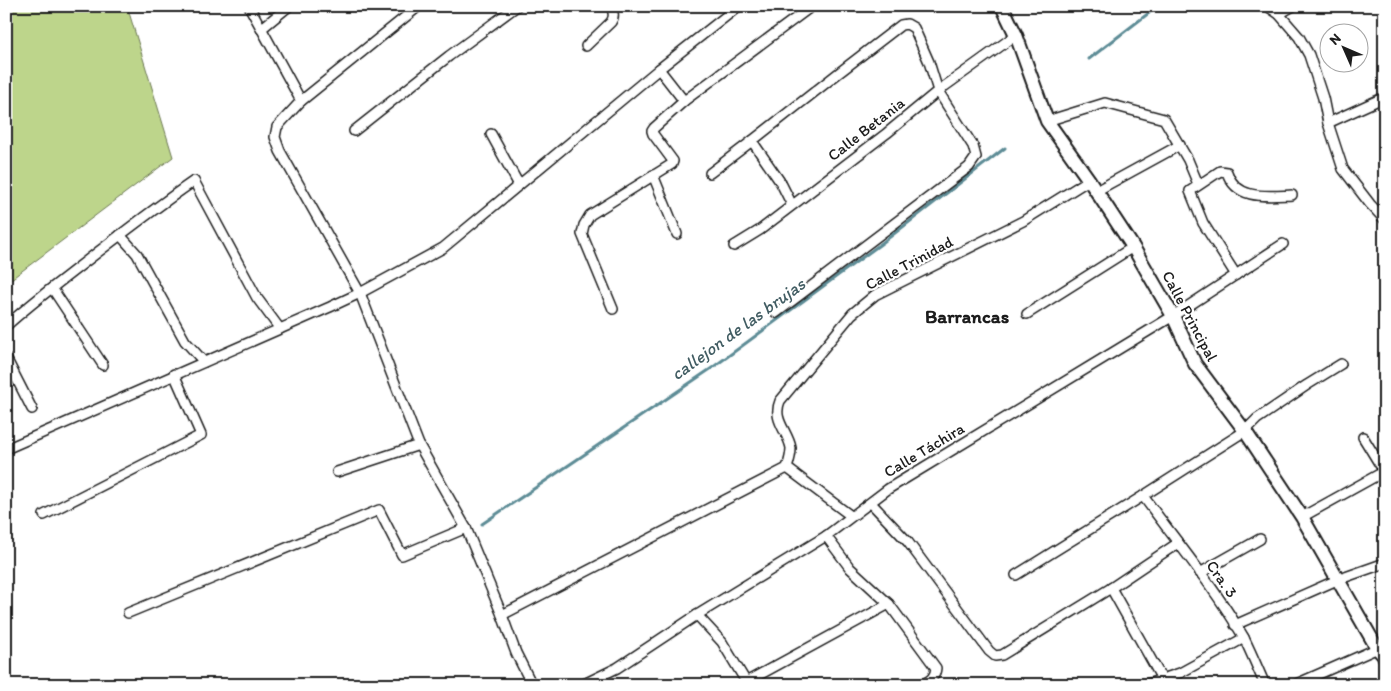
<svg xmlns="http://www.w3.org/2000/svg" width="1391" height="691" font-family="Itim,sans-serif">
<style>
.green{fill:#bdd58b;stroke:#6c7854}
.lines{fill:none;stroke-linecap:round;stroke-linejoin:round}
.stream{stroke:#5d8c96;stroke-width:3}
.street-casing{stroke:#1c1c1c;stroke-width:12}
.secondary-casing{stroke:#1c1c1c;stroke-width:16}
.street{stroke:#fff;stroke-width:9}
.secondary{stroke:#fff;stroke-width:12}
.labels{text-anchor:middle;dominant-baseline:central;stroke-width:4.5;stroke-linejoin:round;paint-order:stroke}
.street-label{font-size:16px;fill:#1c1c1c;stroke:#fff}
.water-label{font-size:18px;font-style:italic;fill:#425d63;stroke:#fff}
.quarter-label{font-size:19px;font-weight:bold;fill:#1c1c1c;stroke:#fff}
</style>
<rect width="100%" height="100%" fill="#fff"/>
<filter id="ink" filterUnits="userSpaceOnUse"><feTurbulence type="fractalNoise" baseFrequency=".02" numOctaves="2"/><feDisplacementMap in="SourceGraphic" scale="10" xChannelSelector="R" yChannelSelector="G"/><feConvolveMatrix kernelMatrix="1 2 1 2 8 2 1 2 1" color-interpolation-filters="sRGB"/></filter>
<g filter="url(#ink)">
<path class="green" d="M 6,6 L 127,6 L 173,157 L 6,283 Z"/>
<g class="lines">
<g class="stream">
<path d="M 1089,59 L 1158,6"/>
<path d="M 482,524 L 712,368 L 882,243 L 1005,148"/>
</g>
<g class="street-casing">
<g id="street">
<path d="M 249,6 L 301,101 L 277,127 L 275,137 L 280,151 L 360,293 L 419,445 L 466,528 L 502,615 L 516,653 L 532,685"/>
<path d="M 1267,6 L 1279,14 L 1299,37 L 1309,55 L 1323,98 L 1328,123 L 1343,169 L 1370,204 L 1385,220"/>
<path d="M 1279,14 L 1293,6"/>
<path d="M 261,29 L 289,6"/>
<path d="M 586,46 L 611,22 C 615,16 613,12 611,6"/>
<path d="M 659,69 L 684,101"/>
<path d="M 301,101 L 419,6"/>
<path d="M 1047,121 L 1105,103 L 1164,119 L 1188,160 L 1198,184"/>
<path d="M 1328,123 L 1385,97"/>
<path d="M 354,131 L 449,56 L 517,6"/>
<path d="M 491,134 L 519,185"/>
<path d="M 710,173 L 752,141"/>
<path d="M 653,175 L 677,234"/>
<path d="M 1096,191 L 1180,145"/>
<path d="M 120,235 L 137,254 L 185,341 L 204,362"/>
<path d="M 734,246 L 760,230 L 887,133 L 938,91 L 1016,35"/>
<path d="M 1236,275 L 1203,223 L 1190,191 L 1220,171 L 1227,172 C 1236,201 1268,196 1292,195"/>
<path d="M 52,288 L 103,365"/>
<path d="M 613,309 L 582,234 L 584,225 L 590,215 L 672,164 L 673,161 L 653,134 L 652,131 L 654,128 L 684,101 L 812,6"/>
<path d="M 776,313 L 969,167 L 976,157 L 973,146 L 938,91 L 929,62 L 914,28 L 907,24 L 901,25 L 836,75 L 752,141 L 781,183 L 792,205"/>
<path d="M 1027,314 L 1133,247"/>
<path d="M 6,326 C 27,307 49,290 71,273 C 112,241 152,210 194,181 L 257,298 L 280,329"/>
<path d="M 6,358 L 32,409"/>
<path d="M 1363,437 L 1385,473"/>
<path d="M 6,449 L 330,307 L 360,293 L 443,248 L 659,69 L 739,6"/>
<path d="M 787,468 C 789,462 791,455 791,448 C 788,431 772,420 780,401 L 852,314 L 875,295 L 1023,221 L 1089,180"/>
<path d="M 337,472 L 419,445"/>
<path d="M 1143,496 C 1177,542 1214,587 1243,636 C 1251,652 1258,669 1265,685"/>
<path d="M 871,503 L 908,542 L 989,651 L 995,656 L 1002,655 L 1111,588 L 1178,543"/>
<path d="M 44,515 L 201,435 L 174,374"/>
<path d="M 1302,517 L 1385,471"/>
<path d="M 826,536 L 850,568 L 889,604 L 936,668 C 935,678 930,680 922,685"/>
<path d="M 1200,573 L 1260,539"/>
<path d="M 1016,575 L 1143,496 L 1245,431 L 1257,419 L 1307,385 L 1341,364"/>
<path d="M 1111,588 L 1162,679"/>
<path d="M 128,613 L 379,510 L 402,555 L 466,528"/>
<path d="M 502,615 L 787,468 L 851,516"/>
<path d="M 697,615 L 722,642 L 748,685"/>
<path d="M 1235,625 L 1337,580 L 1385,563"/>
<path d="M 746,682 L 889,604"/>
<path d="M 582,685 L 617,668 L 697,615 L 826,536 L 888,489 L 1173,316 L 1283,244"/>
<path d="M 1145,685 L 1180,673 L 1244,638"/>
<path d="M 1294,685 L 1385,645"/>
</g>
</g>
<g class="secondary-casing">
<path id="secondary" d="M 1002,6 L 1016,35 L 1047,121 L 1089,180 L 1133,247 L 1173,316 L 1195,364 L 1245,431 L 1302,517 L 1377,648 L 1385,657"/>
</g>
<use href="#street" class="street"/>
<use href="#secondary" class="secondary"/>
</g>
</g>
<g class="labels">
<g class="street-label">
<text transform="translate(866 129) rotate(-38)">Calle Betania</text>
<text transform="translate(909 263) rotate(-28)">Calle Trinidad</text>
<text transform="translate(1190 316) rotate(62)">Calle Principal</text>
<text transform="translate(924 450) rotate(-31)">Calle Táchira</text>
<text transform="translate(1222 579) rotate(55)">Cra. 3</text>
</g>
<g class="water-label">
<text transform="translate(738 329) rotate(-36)">callejon de las brujas</text>
</g>
<g class="quarter-label">
<text x="967" y="316">Barrancas</text>
</g>
</g>
<rect width="1391" height="691" fill="none" stroke="#fff" stroke-width="25"/>
<rect x="12" y="12" width="1366" height="666" fill="none" stroke="#1c1c1c" stroke-width="2" filter="url(#ink)"/>
<g transform="translate(1344 48) rotate(315)"><circle r="24" fill="#ffffff" stroke="#a4a4a4"/>
<path d="M0-4L9 19L0 12L-9 19Z" fill="#1c1c1c"/>
<text y="-8" font-size="14" font-weight="bold" text-anchor="middle" fill="#1c1c1c">N</text>
</g>
</svg>
